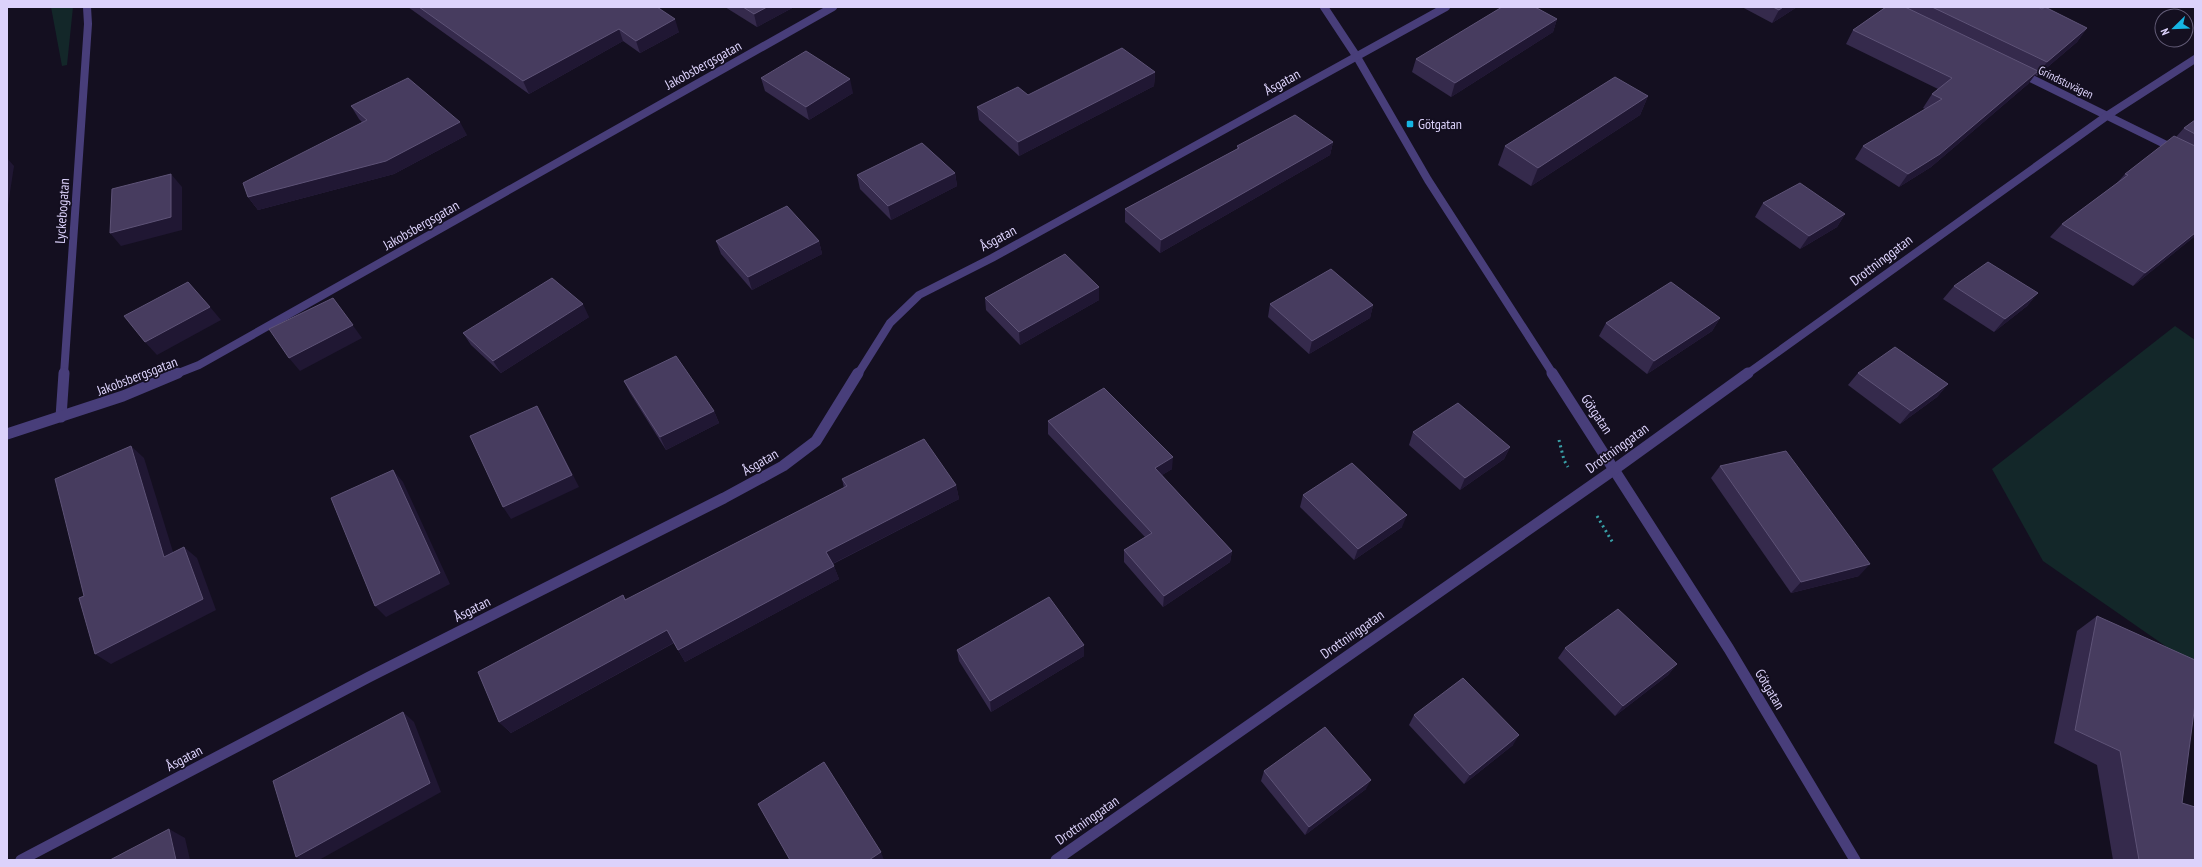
<svg xmlns="http://www.w3.org/2000/svg" width="2202" height="867" font-family="'PT Sans Narrow',sans-serif">
<style>
.green{fill:#132729}
.lines{fill:none;stroke-linecap:round;stroke-linejoin:round}
.path{stroke:#39a0a7;stroke-width:3;stroke-dasharray:2 3.5;stroke-linecap:butt}
.minor-far1{stroke:#483e7a;stroke-width:8}
.minor{stroke:#483e7a;stroke-width:11}
.wall{fill:#352a4c}
.shaded-wall{fill:#201733}
.building{fill:#473c5f;stroke:#5e5377}
.poi-dot{fill:#16b5e3;stroke:#140f20;stroke-width:1.5}
.labels{text-anchor:middle;dominant-baseline:central;stroke-width:3.5;stroke-linejoin:round;paint-order:stroke}
.far-street-label{font-size:12px;fill:#dcd2fb;stroke:#140f20}
.street-label{font-size:14px;fill:#dcd2fb;stroke:#140f20}
.poi-label{font-size:14px;fill:#dcd2fb;stroke:#140f20;text-anchor:start}
</style>
<rect width="100%" height="100%" fill="#140f20"/>
<g class="green">
<path d="M 51,7 L 73,7 L 67,65 L 62,66 Z"/>
<path d="M 2175,326 L 2195,340 L 2195,663 L 2174,652 L 2043,561 L 1992,469 Z"/>
</g>
<g class="lines">
<g class="path">
<path d="M 1559,440 L 1564,460 L 1568,467"/>
<path d="M 1597,516 L 1613,543"/>
</g>
<g class="minor-far1">
<path d="M 1324,7 L 1357,57 L 1428,180 L 1553,374"/>
<path d="M 2020,73 L 2195,159"/>
<path d="M 64,374 L 88,24 L 87,7"/>
<path d="M 176,374 L 199,365 L 833,7"/>
<path d="M 858,374 L 890,323 L 919,295 L 992,258 L 1446,7"/>
<path d="M 1747,374 L 2108,115 L 2195,59"/>
</g>
<g class="minor">
<path d="M 1552,373 L 1729,649 L 1855,860"/>
<path d="M 61,417 L 64,373"/>
<path d="M 7,434 L 123,396 L 178,373"/>
<path d="M 21,860 L 369,677 L 724,498 L 783,466 L 816,441 L 858,373"/>
<path d="M 1056,860 L 1615,469 L 1748,373"/>
</g>
</g>
<g class="wall">
<path d="M 408,7 L 657,7 L 679,32 L 640,53 L 623,41 L 529,94 Z"/>
<path d="M 725,7 L 794,7 L 757,27 Z"/>
<path d="M 1742,7 L 1797,7 L 1772,23 Z"/>
<path d="M 1886,7 L 2038,7 L 2087,28 L 2077,42 L 2037,76 L 2035,75 L 2028,84 L 1931,167 L 1899,187 L 1855,159 L 1863,146 L 1925,109 L 1923,108 L 1932,94 L 1938,89 L 1846,44 L 1853,30 Z"/>
<path d="M 1557,19 L 1553,32 L 1451,97 L 1412,72 L 1416,59 Z"/>
<path d="M 1155,72 L 1154,86 L 1019,156 L 979,120 L 977,107 Z"/>
<path d="M 761,78 L 853,93 L 809,120 L 765,91 Z"/>
<path d="M 1648,96 L 1640,115 L 1531,186 L 1498,165 L 1505,146 Z"/>
<path d="M 351,106 L 467,135 L 394,174 L 258,210 L 248,197 L 362,122 L 359,119 Z"/>
<path d="M 2195,120 L 2195,236 L 2133,286 L 2050,237 L 2062,224 L 2116,184 L 2125,174 L 2176,137 L 2184,128 Z"/>
<path d="M 1333,142 L 1330,155 L 1160,253 L 1125,222 L 1125,209 L 1237,149 L 1237,146 Z"/>
<path d="M 955,173 L 957,186 L 891,220 L 860,189 L 857,175 Z"/>
<path d="M 1763,203 L 1845,214 L 1837,227 L 1800,249 L 1755,217 Z"/>
<path d="M 716,241 L 819,241 L 822,254 L 752,290 L 721,254 Z"/>
<path d="M 1954,286 L 2038,293 L 2027,306 L 1994,332 L 1943,299 Z"/>
<path d="M 1099,287 L 1099,300 L 1020,345 L 986,310 L 985,298 Z"/>
<path d="M 1270,304 L 1373,305 L 1370,318 L 1309,354 L 1268,317 Z"/>
<path d="M 589,317 L 501,373 L 471,345 L 463,333 Z"/>
<path d="M 1720,318 L 1712,331 L 1647,374 L 1599,336 L 1606,323 Z"/>
<path d="M 1858,373 L 1948,384 L 1937,397 L 1900,424 L 1848,385 Z"/>
<path d="M 624,381 L 714,411 L 719,423 L 666,450 L 630,393 Z"/>
<path d="M 1048,421 L 1172,469 L 1162,475 L 1232,551 L 1230,562 L 1163,607 L 1124,562 L 1124,550 L 1145,537 L 1048,434 Z"/>
<path d="M 1413,432 L 1510,447 L 1504,459 L 1460,490 L 1409,445 Z"/>
<path d="M 1720,466 L 1859,576 L 1791,593 L 1711,478 Z"/>
<path d="M 842,479 L 956,485 L 959,499 L 833,564 L 839,579 L 685,662 L 674,643 L 511,733 L 499,722 L 623,595 L 626,600 L 844,488 Z"/>
<path d="M 1303,495 L 1402,527 L 1354,560 L 1300,507 Z"/>
<path d="M 2097,616 L 2182,803 L 2195,860 L 2113,860 L 2097,765 L 2054,743 L 2077,631 Z"/>
<path d="M 1565,648 L 1677,664 L 1668,675 L 1615,716 L 1558,658 Z"/>
<path d="M 957,650 L 1084,656 L 991,712 L 959,661 Z"/>
<path d="M 1414,715 L 1513,745 L 1464,784 L 1409,725 Z"/>
<path d="M 1264,771 L 1366,789 L 1305,835 L 1261,781 Z"/>
</g>
<g class="shaded-wall">
<path d="M 767,7 L 794,7 L 757,27 L 754,14 Z"/>
<path d="M 1783,7 L 1797,7 L 1772,23 L 1779,10 Z"/>
<path d="M 675,19 L 679,32 L 640,53 L 636,41 Z"/>
<path d="M 1557,19 L 1553,32 L 1451,97 L 1455,83 Z"/>
<path d="M 2087,28 L 2077,42 L 2037,76 L 2047,62 Z"/>
<path d="M 619,29 L 623,41 L 529,94 L 523,81 Z"/>
<path d="M 2038,71 L 2028,84 L 1931,167 L 1899,187 L 1908,174 Z"/>
<path d="M 1155,72 L 1154,86 L 1019,156 L 1018,142 Z"/>
<path d="M 850,79 L 853,93 L 809,120 L 806,107 Z"/>
<path d="M 1648,96 L 1640,115 L 1531,186 L 1538,168 Z"/>
<path d="M 460,122 L 467,135 L 394,174 L 258,210 L 248,197 Z"/>
<path d="M 1333,142 L 1330,155 L 1160,253 L 1161,240 Z"/>
<path d="M 7,158 L 14,166 L 8,205 L 7,205 Z"/>
<path d="M 955,173 L 957,186 L 891,220 L 888,206 Z"/>
<path d="M 171,174 L 182,187 L 182,230 L 121,246 L 110,233 Z"/>
<path d="M 1845,214 L 1837,227 L 1800,249 L 1809,236 Z"/>
<path d="M 2195,233 L 2195,236 L 2133,286 L 2145,273 Z"/>
<path d="M 819,241 L 822,254 L 752,290 L 748,277 Z"/>
<path d="M 1099,287 L 1099,300 L 1020,345 L 1019,332 Z"/>
<path d="M 2038,293 L 2027,306 L 1994,332 L 2005,319 Z"/>
<path d="M 333,298 L 362,338 L 300,371 L 289,358 Z"/>
<path d="M 583,304 L 589,317 L 501,373 L 493,361 Z"/>
<path d="M 1373,305 L 1370,318 L 1309,354 L 1312,341 Z"/>
<path d="M 210,307 L 221,320 L 157,355 L 145,342 Z"/>
<path d="M 1720,318 L 1712,331 L 1647,374 L 1654,361 Z"/>
<path d="M 1948,384 L 1937,397 L 1900,424 L 1911,411 Z"/>
<path d="M 537,406 L 544,418 L 579,487 L 511,519 L 503,507 Z"/>
<path d="M 714,411 L 719,423 L 666,450 L 660,437 Z"/>
<path d="M 131,446 L 144,458 L 178,568 L 164,557 Z"/>
<path d="M 1510,447 L 1504,459 L 1460,490 L 1465,478 Z"/>
<path d="M 1173,457 L 1172,469 L 1154,480 L 1155,468 Z"/>
<path d="M 393,470 L 403,482 L 450,584 L 386,617 L 375,606 Z"/>
<path d="M 956,485 L 959,499 L 830,565 L 826,552 Z"/>
<path d="M 1407,515 L 1402,527 L 1354,560 L 1358,549 Z"/>
<path d="M 184,547 L 197,558 L 216,610 L 111,664 L 95,654 Z"/>
<path d="M 1232,551 L 1230,562 L 1163,607 L 1164,596 Z"/>
<path d="M 1870,564 L 1859,576 L 1791,593 L 1801,582 Z"/>
<path d="M 834,566 L 839,579 L 685,662 L 678,650 Z"/>
<path d="M 667,630 L 675,642 L 511,733 L 499,722 Z"/>
<path d="M 1084,645 L 1084,656 L 991,712 L 990,701 Z"/>
<path d="M 1677,664 L 1668,675 L 1615,716 L 1623,706 Z"/>
<path d="M 403,712 L 414,722 L 441,792 L 319,860 L 301,860 L 296,857 Z"/>
<path d="M 1519,735 L 1513,745 L 1464,784 L 1470,775 Z"/>
<path d="M 1371,780 L 1366,789 L 1305,835 L 1309,827 Z"/>
<path d="M 169,829 L 185,838 L 190,860 L 176,860 Z"/>
<path d="M 881,852 L 884,860 L 869,860 Z"/>
</g>
<g class="building">
<path d="M 419,7 L 657,7 L 675,19 L 636,41 L 619,29 L 523,81 Z"/>
<path d="M 743,7 L 767,7 L 754,14 Z"/>
<path d="M 1502,7 L 1535,7 L 1557,19 L 1455,83 L 1416,59 Z"/>
<path d="M 1773,7 L 1783,7 L 1779,10 Z"/>
<path d="M 1886,7 L 1905,7 L 2038,71 L 1940,154 L 1908,174 L 1863,146 L 1942,99 L 1932,94 L 1952,78 L 1853,30 Z"/>
<path d="M 1932,7 L 2038,7 L 2042,9 L 2045,7 L 2087,28 L 2047,62 Z"/>
<path d="M 1122,48 L 1155,72 L 1018,142 L 977,107 L 1018,87 L 1028,95 Z"/>
<path d="M 806,51 L 850,79 L 806,107 L 761,78 Z"/>
<path d="M 1615,77 L 1648,96 L 1538,168 L 1505,146 Z"/>
<path d="M 408,78 L 460,122 L 386,161 L 248,197 L 243,183 L 367,120 L 351,106 Z"/>
<path d="M 1295,115 L 1333,142 L 1161,240 L 1125,209 L 1239,148 L 1237,146 Z"/>
<path d="M 2195,120 L 2195,134 L 2184,128 Z"/>
<path d="M 2174,136 L 2195,146 L 2195,233 L 2145,273 L 2062,224 L 2128,175 L 2125,174 Z"/>
<path d="M 922,143 L 955,173 L 888,206 L 857,175 Z"/>
<path d="M 171,174 L 171,217 L 110,233 L 112,189 Z"/>
<path d="M 1800,183 L 1845,214 L 1809,236 L 1763,203 Z"/>
<path d="M 787,206 L 819,241 L 748,277 L 716,241 Z"/>
<path d="M 1065,254 L 1099,287 L 1019,332 L 985,298 Z"/>
<path d="M 1988,262 L 2038,293 L 2005,319 L 1954,286 Z"/>
<path d="M 1331,269 L 1373,305 L 1312,341 L 1270,304 Z"/>
<path d="M 552,278 L 583,304 L 493,361 L 463,333 Z"/>
<path d="M 188,282 L 210,307 L 145,342 L 124,316 Z"/>
<path d="M 1671,282 L 1720,318 L 1654,361 L 1606,323 Z"/>
<path d="M 333,298 L 353,325 L 289,358 L 269,329 Z"/>
<path d="M 1895,347 L 1948,384 L 1911,411 L 1858,373 Z"/>
<path d="M 676,356 L 714,411 L 660,437 L 624,381 Z"/>
<path d="M 1104,388 L 1173,457 L 1155,468 L 1232,551 L 1164,596 L 1124,550 L 1152,533 L 1048,421 Z"/>
<path d="M 1458,403 L 1510,447 L 1465,478 L 1413,432 Z"/>
<path d="M 537,406 L 572,475 L 503,507 L 470,436 Z"/>
<path d="M 924,439 L 956,485 L 826,552 L 834,566 L 678,650 L 667,630 L 499,722 L 478,672 L 623,595 L 625,600 L 847,486 L 842,479 Z"/>
<path d="M 131,446 L 164,557 L 184,547 L 203,599 L 95,654 L 79,598 L 84,596 L 55,479 Z"/>
<path d="M 1786,451 L 1870,564 L 1801,582 L 1720,466 Z"/>
<path d="M 1352,463 L 1407,515 L 1358,549 L 1303,495 Z"/>
<path d="M 393,470 L 440,573 L 375,606 L 331,498 Z"/>
<path d="M 1049,597 L 1084,645 L 990,701 L 957,650 Z"/>
<path d="M 1618,609 L 1677,664 L 1623,706 L 1565,648 Z"/>
<path d="M 2097,616 L 2195,660 L 2195,704 L 2182,803 L 2195,807 L 2195,860 L 2139,860 L 2120,751 L 2075,730 Z"/>
<path d="M 1463,678 L 1519,735 L 1470,775 L 1414,715 Z"/>
<path d="M 403,712 L 430,783 L 296,857 L 273,781 Z"/>
<path d="M 1325,727 L 1371,780 L 1309,827 L 1264,771 Z"/>
<path d="M 824,762 L 881,852 L 869,860 L 790,860 L 758,804 Z"/>
<path d="M 169,829 L 176,860 L 110,860 Z"/>
</g>
<rect class="poi-dot" x="1406" y="120" width="8" height="8" rx="2"/>
<g class="labels">
<g class="far-street-label">
<text transform="translate(2066 82) rotate(26)">Grindstuvägen</text>
</g>
<g class="street-label">
<text transform="translate(703 65) rotate(-29)">Jakobsbergsgatan</text>
<text transform="translate(1282 82) rotate(-29)">Åsgatan</text>
<text transform="translate(62 211) rotate(-86)">Lyckebogatan</text>
<text transform="translate(421 225) rotate(-30)">Jakobsbergsgatan</text>
<text transform="translate(998 238) rotate(-28)">Åsgatan</text>
<text transform="translate(1881 260) rotate(-37)">Drottninggatan</text>
<text transform="translate(137 376) rotate(-21)">Jakobsbergsgatan</text>
<text transform="translate(1597 414) rotate(56)">Götgatan</text>
<text transform="translate(1617 448) rotate(-36)">Drottninggatan</text>
<text transform="translate(760 462) rotate(-30)">Åsgatan</text>
<text transform="translate(472 609) rotate(-27)">Åsgatan</text>
<text transform="translate(1352 634) rotate(-35)">Drottninggatan</text>
<text transform="translate(1770 689) rotate(59)">Götgatan</text>
<text transform="translate(184 758) rotate(-28)">Åsgatan</text>
<text transform="translate(1087 820) rotate(-35)">Drottninggatan</text>
</g>
<g class="poi-label">
<text x="1418" y="124">Götgatan</text>
</g>
</g>
<rect width="2202" height="867" fill="none" stroke="#dcd2fb" stroke-width="16"/>
<g transform="translate(2174 28) rotate(247)"><circle r="19" fill="#140f20" stroke="#645d78"/>
<path d="M0-3L7 15L0 10L-7 15Z" fill="#16b5e3"/>
<text y="-6" font-size="11" font-weight="bold" text-anchor="middle" fill="#dcd2fb">N</text>
</g>
</svg>
